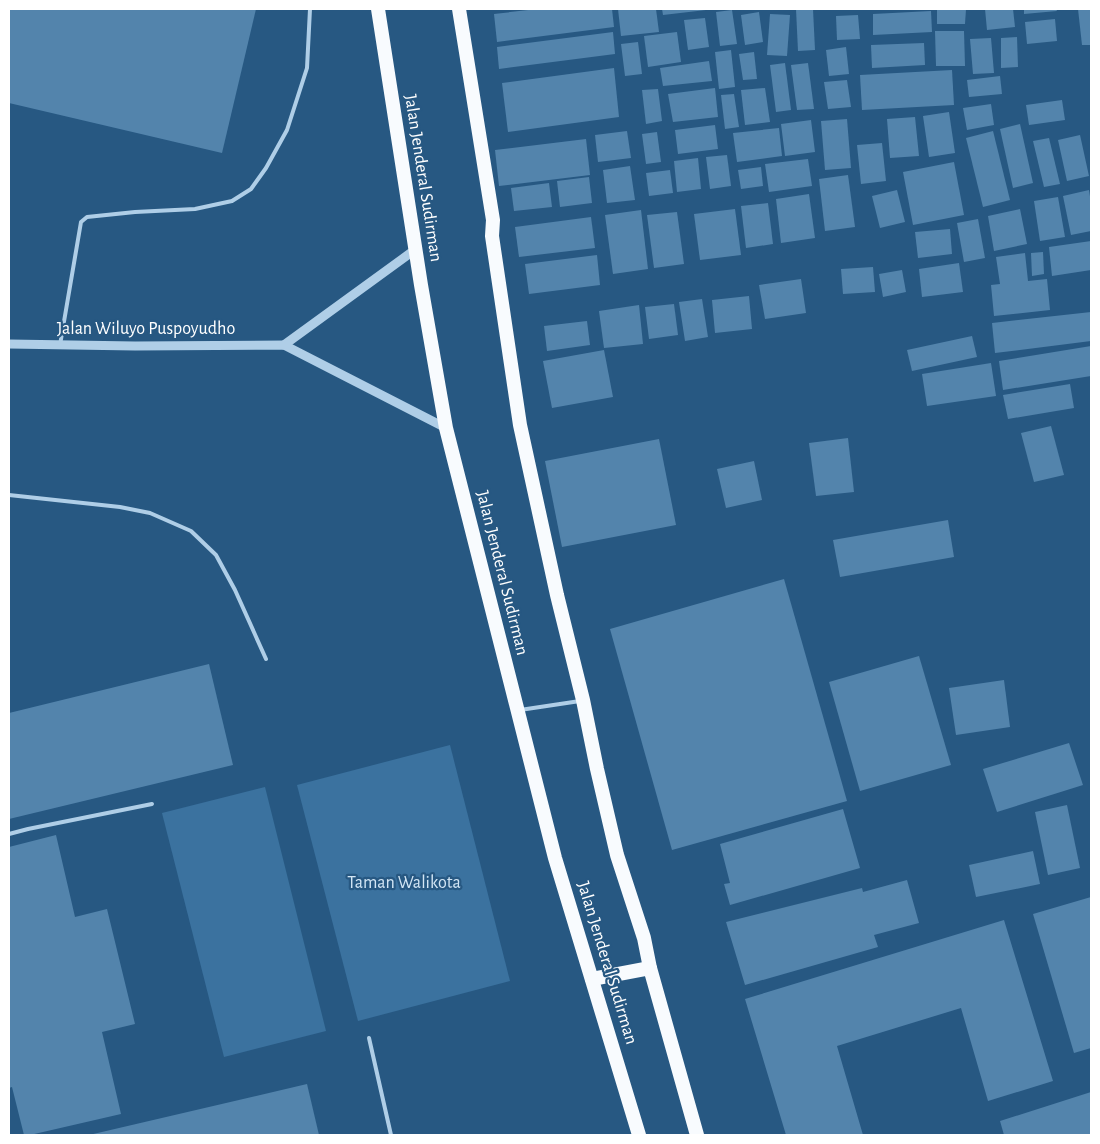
<svg xmlns="http://www.w3.org/2000/svg" width="1100" height="1144" font-family="'Alegreya Sans',sans-serif">
<style>
.green{fill:#3b729f}
.building{fill:#5384ac}
.lines{fill:none;stroke-linecap:round;stroke-linejoin:round}
.service{stroke:#afcee7;stroke-width:4}
.tertiary{stroke:#afcee7;stroke-width:9}
.trunk{stroke:#f8fbfe;stroke-width:14}
.labels{text-anchor:middle;dominant-baseline:central;stroke-width:4.5;stroke-linejoin:round;paint-order:stroke}
.street-label{font-size:18px;fill:#fff;stroke:#275882}
.park-label{font-size:18px;fill:#d3e6f5;stroke:#275882}
</style>
<rect width="100%" height="100%" fill="#275882"/>
<g class="green">
<path d="M 450,745 L 510,981 L 358,1021 L 297,785 Z"/>
<path d="M 265,787 L 326,1031 L 224,1057 L 162,813 Z"/>
</g>
<g class="building">
<path d="M 9,9 L 256,9 L 222,153 L 9,103 Z"/>
<path d="M 537,9 L 612,9 L 614,27 L 497,42 L 494,14 Z"/>
<path d="M 618,9 L 656,9 L 659,32 L 621,36 Z"/>
<path d="M 662,9 L 706,9 L 706,10 L 663,15 Z"/>
<path d="M 796,9 L 813,9 L 815,50 L 798,51 Z"/>
<path d="M 937,9 L 966,9 L 965,24 L 937,24 Z"/>
<path d="M 985,9 L 1013,9 L 1015,27 L 987,30 Z"/>
<path d="M 1024,9 L 1056,9 L 1057,11 L 1024,14 Z"/>
<path d="M 1078,9 L 1091,9 L 1091,45 L 1082,45 Z"/>
<path d="M 732,10 L 737,44 L 720,46 L 716,12 Z"/>
<path d="M 931,11 L 932,32 L 873,35 L 873,14 Z"/>
<path d="M 759,12 L 763,42 L 745,45 L 741,15 Z"/>
<path d="M 770,14 L 790,15 L 787,56 L 767,55 Z"/>
<path d="M 858,15 L 860,39 L 837,40 L 836,16 Z"/>
<path d="M 705,18 L 709,47 L 688,50 L 684,20 Z"/>
<path d="M 1055,19 L 1057,41 L 1027,44 L 1025,22 Z"/>
<path d="M 935,31 L 964,31 L 965,66 L 936,66 Z"/>
<path d="M 613,32 L 615,54 L 499,69 L 497,47 Z"/>
<path d="M 677,32 L 681,62 L 648,67 L 644,36 Z"/>
<path d="M 1017,37 L 1018,67 L 1001,68 L 1001,38 Z"/>
<path d="M 991,38 L 994,73 L 973,74 L 970,39 Z"/>
<path d="M 638,42 L 642,74 L 625,76 L 621,44 Z"/>
<path d="M 924,43 L 925,65 L 872,68 L 871,45 Z"/>
<path d="M 846,47 L 849,74 L 829,76 L 826,50 Z"/>
<path d="M 731,50 L 735,87 L 719,89 L 715,52 Z"/>
<path d="M 754,52 L 757,79 L 743,80 L 739,54 Z"/>
<path d="M 709,61 L 712,81 L 663,86 L 660,68 Z"/>
<path d="M 785,63 L 791,110 L 776,112 L 770,65 Z"/>
<path d="M 808,63 L 814,109 L 797,110 L 791,65 Z"/>
<path d="M 614,68 L 619,117 L 508,132 L 502,83 Z"/>
<path d="M 952,70 L 954,105 L 862,110 L 860,75 Z"/>
<path d="M 1000,76 L 1002,94 L 969,97 L 967,80 Z"/>
<path d="M 847,80 L 851,107 L 828,109 L 824,82 Z"/>
<path d="M 715,88 L 718,117 L 673,122 L 668,94 Z"/>
<path d="M 765,88 L 770,122 L 745,125 L 741,90 Z"/>
<path d="M 658,89 L 662,121 L 646,124 L 642,90 Z"/>
<path d="M 734,94 L 739,127 L 725,129 L 721,95 Z"/>
<path d="M 1062,100 L 1065,120 L 1029,125 L 1026,105 Z"/>
<path d="M 991,104 L 994,125 L 967,130 L 963,108 Z"/>
<path d="M 949,112 L 955,153 L 929,157 L 923,116 Z"/>
<path d="M 915,117 L 919,156 L 890,158 L 887,119 Z"/>
<path d="M 847,119 L 851,168 L 825,170 L 821,121 Z"/>
<path d="M 811,120 L 815,152 L 785,156 L 781,124 Z"/>
<path d="M 1020,124 L 1033,183 L 1013,188 L 1000,129 Z"/>
<path d="M 715,125 L 718,149 L 678,154 L 675,130 Z"/>
<path d="M 779,128 L 782,156 L 737,162 L 733,133 Z"/>
<path d="M 627,131 L 631,158 L 598,162 L 595,135 Z"/>
<path d="M 993,131 L 1010,200 L 983,207 L 966,138 Z"/>
<path d="M 657,132 L 661,162 L 646,164 L 642,134 Z"/>
<path d="M 1080,135 L 1089,176 L 1067,181 L 1058,140 Z"/>
<path d="M 1049,138 L 1060,184 L 1044,187 L 1033,141 Z"/>
<path d="M 586,139 L 590,175 L 499,186 L 495,150 Z"/>
<path d="M 882,143 L 886,181 L 861,184 L 857,145 Z"/>
<path d="M 727,155 L 731,186 L 710,189 L 706,157 Z"/>
<path d="M 698,158 L 701,189 L 677,192 L 674,161 Z"/>
<path d="M 808,159 L 812,186 L 769,192 L 765,164 Z"/>
<path d="M 954,162 L 964,215 L 913,225 L 903,172 Z"/>
<path d="M 630,166 L 635,200 L 607,203 L 603,170 Z"/>
<path d="M 761,167 L 763,186 L 741,189 L 738,170 Z"/>
<path d="M 670,170 L 673,193 L 649,196 L 646,173 Z"/>
<path d="M 848,175 L 855,227 L 825,231 L 819,179 Z"/>
<path d="M 589,177 L 592,203 L 560,207 L 557,181 Z"/>
<path d="M 549,183 L 552,207 L 514,211 L 511,188 Z"/>
<path d="M 897,190 L 905,222 L 880,228 L 872,196 Z"/>
<path d="M 1089,190 L 1091,203 L 1091,231 L 1071,235 L 1063,196 Z"/>
<path d="M 809,194 L 815,238 L 781,243 L 776,199 Z"/>
<path d="M 1058,197 L 1065,237 L 1040,241 L 1034,201 Z"/>
<path d="M 768,203 L 773,244 L 746,248 L 741,206 Z"/>
<path d="M 735,209 L 741,255 L 700,260 L 694,214 Z"/>
<path d="M 1020,209 L 1027,244 L 994,251 L 988,216 Z"/>
<path d="M 641,210 L 648,269 L 613,274 L 605,215 Z"/>
<path d="M 677,212 L 684,264 L 654,268 L 647,215 Z"/>
<path d="M 591,217 L 595,248 L 519,257 L 515,227 Z"/>
<path d="M 978,219 L 985,258 L 964,262 L 957,223 Z"/>
<path d="M 950,229 L 952,254 L 918,258 L 915,232 Z"/>
<path d="M 1091,241 L 1091,270 L 1052,276 L 1049,247 Z"/>
<path d="M 1043,252 L 1044,274 L 1032,276 L 1031,253 Z"/>
<path d="M 1025,253 L 1028,281 L 1047,279 L 1050,310 L 994,316 L 991,285 L 1000,284 L 996,257 Z"/>
<path d="M 597,255 L 600,285 L 529,294 L 525,264 Z"/>
<path d="M 959,263 L 963,292 L 922,297 L 919,269 Z"/>
<path d="M 873,267 L 875,292 L 843,294 L 841,269 Z"/>
<path d="M 902,270 L 906,292 L 883,297 L 879,274 Z"/>
<path d="M 801,279 L 806,313 L 765,319 L 759,285 Z"/>
<path d="M 749,296 L 752,329 L 715,333 L 712,300 Z"/>
<path d="M 702,299 L 708,337 L 685,341 L 679,302 Z"/>
<path d="M 674,304 L 678,335 L 649,339 L 645,307 Z"/>
<path d="M 639,305 L 643,344 L 604,348 L 599,311 Z"/>
<path d="M 1091,312 L 1091,341 L 995,353 L 992,323 Z"/>
<path d="M 587,321 L 590,345 L 547,351 L 544,326 Z"/>
<path d="M 972,336 L 977,357 L 912,371 L 907,350 Z"/>
<path d="M 1091,346 L 1091,376 L 1003,390 L 999,361 Z"/>
<path d="M 604,350 L 613,397 L 552,408 L 543,361 Z"/>
<path d="M 991,363 L 996,396 L 927,406 L 922,374 Z"/>
<path d="M 1070,384 L 1074,408 L 1008,419 L 1003,395 Z"/>
<path d="M 1051,426 L 1064,475 L 1034,482 L 1021,433 Z"/>
<path d="M 848,438 L 854,492 L 816,496 L 809,443 Z"/>
<path d="M 659,439 L 676,525 L 562,547 L 545,461 Z"/>
<path d="M 754,461 L 762,500 L 726,508 L 717,469 Z"/>
<path d="M 948,520 L 954,557 L 840,577 L 833,540 Z"/>
<path d="M 784,579 L 847,801 L 672,850 L 610,629 Z"/>
<path d="M 919,656 L 951,765 L 860,791 L 829,682 Z"/>
<path d="M 209,664 L 233,765 L 9,819 L 9,713 Z"/>
<path d="M 1004,680 L 1010,727 L 956,735 L 949,688 Z"/>
<path d="M 1069,743 L 1083,785 L 997,812 L 983,769 Z"/>
<path d="M 1067,805 L 1080,868 L 1048,875 L 1035,812 Z"/>
<path d="M 843,809 L 860,868 L 730,905 L 724,884 L 730,883 L 720,844 Z"/>
<path d="M 56,835 L 75,917 L 107,909 L 135,1024 L 102,1032 L 121,1114 L 30,1135 L 24,1135 L 12,1087 L 9,1088 L 9,847 Z"/>
<path d="M 1033,851 L 1040,884 L 976,897 L 969,865 Z"/>
<path d="M 907,880 L 919,923 L 874,935 L 878,947 L 745,985 L 726,922 L 862,888 L 863,892 Z"/>
<path d="M 1091,897 L 1091,1048 L 1074,1053 L 1033,914 Z"/>
<path d="M 1004,920 L 1053,1081 L 988,1101 L 961,1008 L 837,1046 L 863,1135 L 786,1135 L 745,999 Z"/>
<path d="M 307,1084 L 319,1135 L 89,1135 Z"/>
<path d="M 1091,1092 L 1091,1135 L 1004,1135 L 1000,1121 Z"/>
</g>
<g class="lines">
<g class="service">
<path d="M 60,345 L 81,222 L 87,217 L 135,212 L 195,209 L 232,201 L 251,189 L 266,168 L 287,130 L 307,68 L 310,9"/>
<path d="M 9,495 L 120,507 L 150,513 L 191,531 L 216,555 L 235,590 L 266,659"/>
<path d="M 520,710 L 580,701"/>
<path d="M 9,834 L 28,829 L 152,804"/>
<path d="M 369,1038 L 391,1135"/>
</g>
<g class="tertiary">
<path d="M 9,344 L 135,346 L 284,345 L 446,428"/>
<path d="M 284,345 L 416,249"/>
</g>
<g class="trunk">
<path d="M 378,9 L 421,285 L 446,428 L 555,858 L 639,1135"/>
<path d="M 459,9 L 493,220 L 492,236 L 520,425 L 557,595 L 583,700 L 597,769 L 617,855 L 644,938 L 650,968 L 697,1135"/>
<path d="M 592,979 L 650,968"/>
</g>
</g>
<g class="labels">
<g class="street-label">
<text transform="translate(423 178) rotate(81)">Jalan Jenderal Sudirman</text>
<text x="146" y="329">Jalan Wiluyo Puspoyudho</text>
<text transform="translate(502 573) rotate(76)">Jalan Jenderal Sudirman</text>
<text transform="translate(607 963) rotate(73)">Jalan Jenderal Sudirman</text>
</g>
<g class="park-label">
<text x="404" y="883">Taman Walikota</text>
</g>
</g>
<rect width="1100" height="1144" fill="none" stroke="#ffffff" stroke-width="20"/>
</svg>
